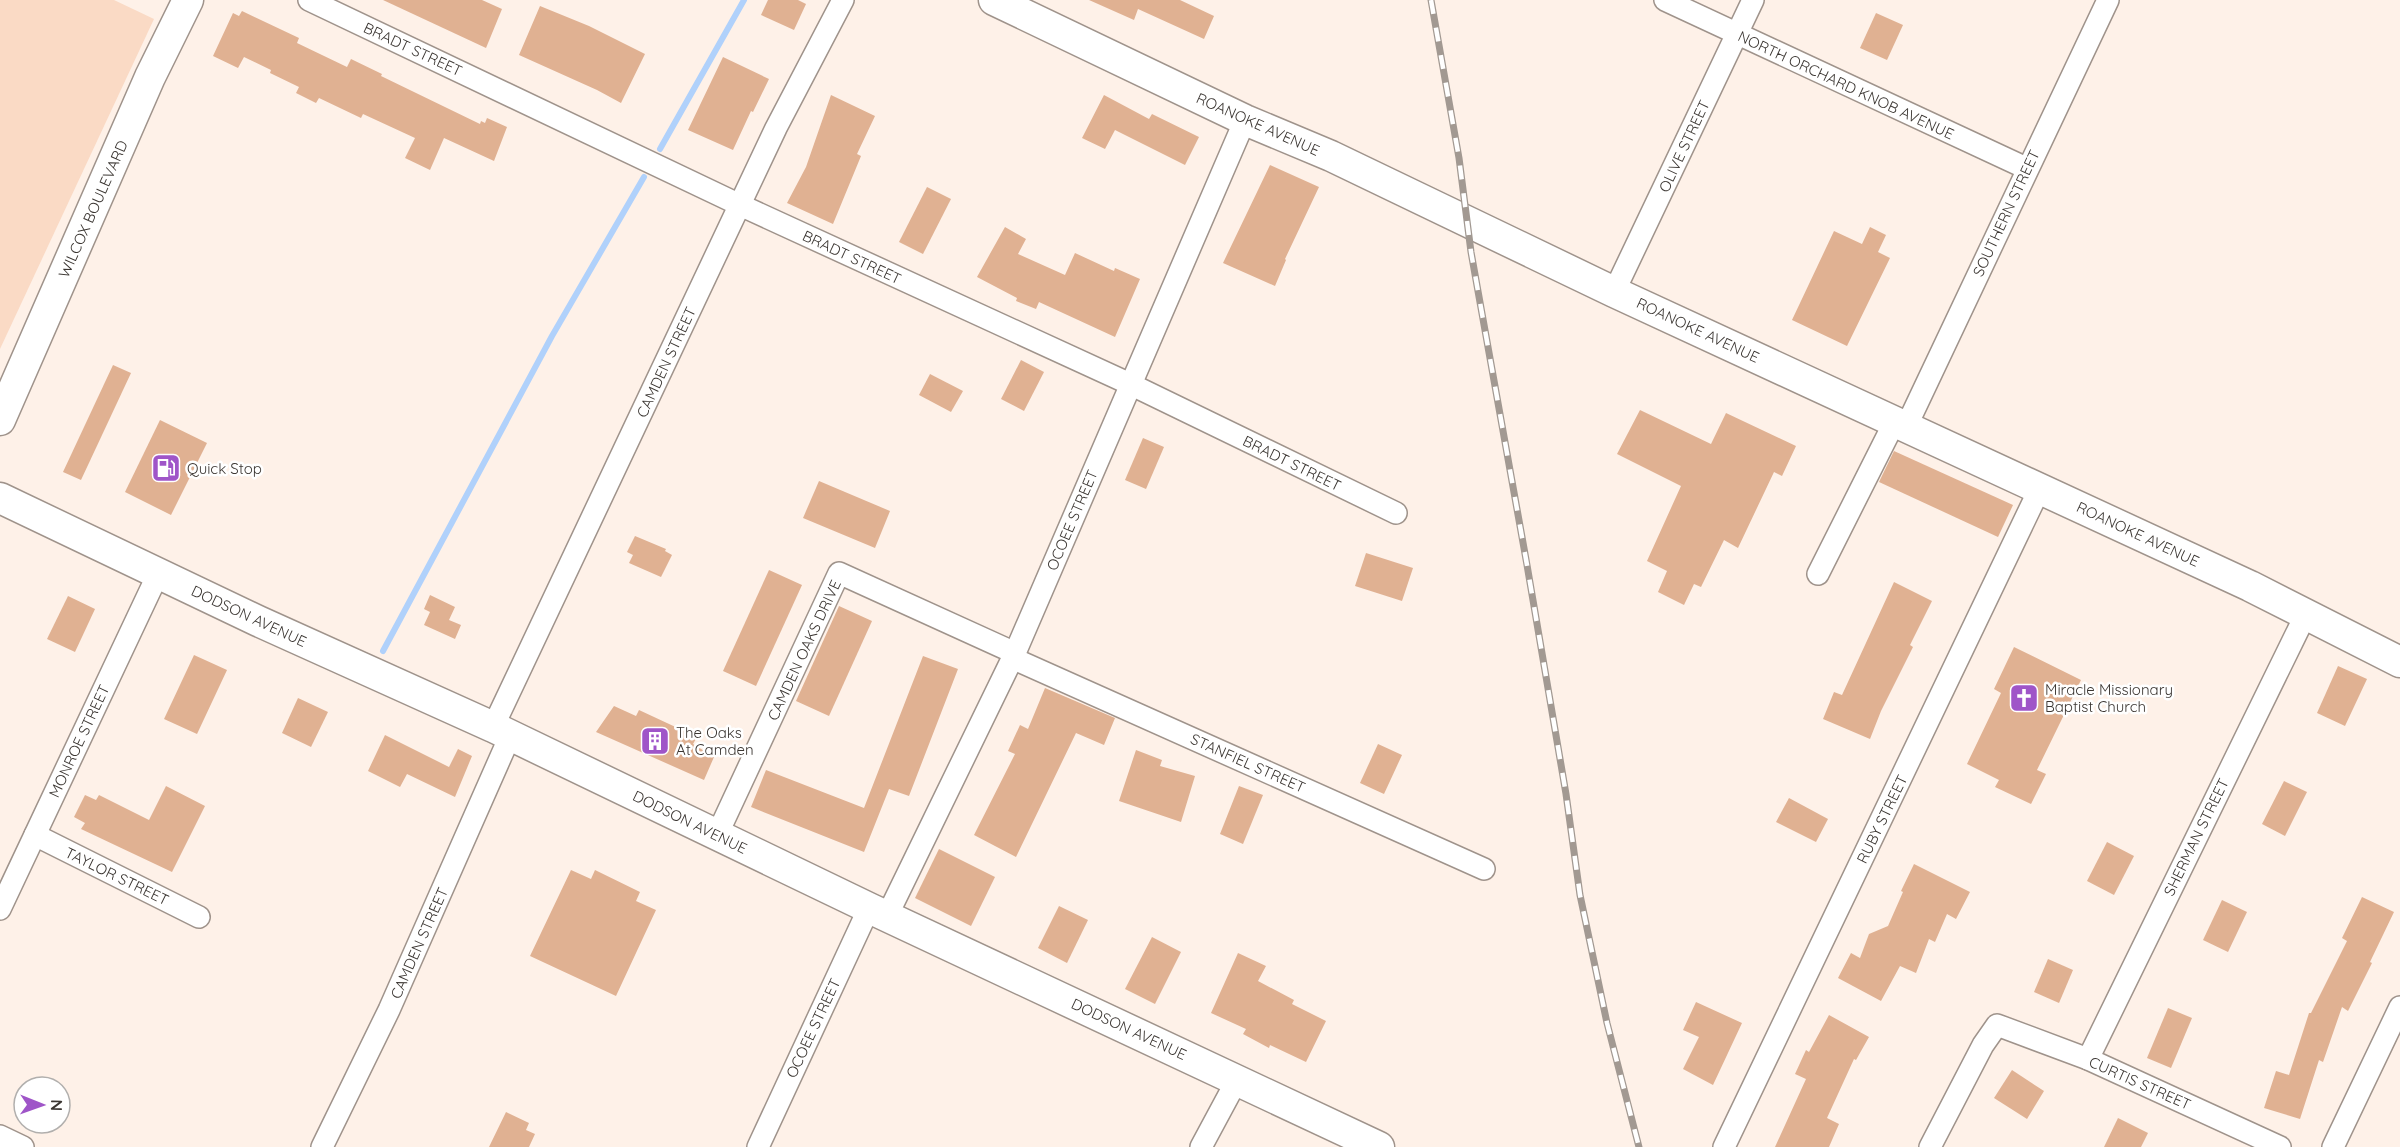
<svg xmlns="http://www.w3.org/2000/svg" width="2400" height="1147" font-family="Quicksand,sans-serif">
<style>
.green{fill:#fadac5}
.lines{fill:none;stroke-linecap:round;stroke-linejoin:round}
.stream{stroke:#b0d1fb;stroke-width:6}
.building{fill:#e0b192}
.street-casing{stroke:#9f938b;stroke-width:24}
.secondary-casing{stroke:#9f938b;stroke-width:33}
.street{stroke:#fff;stroke-width:21}
.secondary{stroke:#fff;stroke-width:30}
.rail-casing{stroke:#a29992;stroke-width:7}
.rail{stroke:#fff;stroke-width:4.5;stroke-dasharray:14;stroke-linecap:butt}
.labels{text-anchor:middle;dominant-baseline:central;stroke-width:5;stroke-linejoin:round;paint-order:stroke}
.street-label{font-size:15px;fill:#3b3632;stroke:#fff}
.poi-label{font-size:15px;fill:#3b3632;stroke:#fff;text-anchor:start}
</style>
<rect width="100%" height="100%" fill="#fef1e8"/>
<path class="green" d="M 0,0 L 114,0 L 154,19 L 0,349 Z"/>
<g class="lines">
<g class="stream">
<path d="M 660,149 L 744,0"/>
<path d="M 383,651 L 552,336 L 644,177"/>
</g>
</g>
<g class="building">
<path d="M 383,0 L 482,0 L 502,9 L 486,48 Z"/>
<path d="M 768,0 L 798,0 L 806,4 L 794,30 L 761,15 Z"/>
<path d="M 1089,0 L 1180,0 L 1214,16 L 1204,39 L 1138,9 L 1134,20 Z"/>
<path d="M 540,6 L 589,26 L 645,54 L 621,103 L 597,90 L 519,55 Z"/>
<path d="M 242,11 L 299,38 L 297,43 L 347,67 L 351,59 L 382,74 L 381,76 L 480,124 L 481,121 L 485,123 L 487,118 L 507,127 L 494,161 L 444,138 L 430,170 L 405,158 L 415,138 L 363,114 L 361,118 L 319,98 L 316,103 L 296,93 L 299,87 L 270,73 L 271,70 L 244,57 L 238,68 L 213,56 L 233,13 L 239,16 Z"/>
<path d="M 1876,13 L 1903,25 L 1887,60 L 1860,48 Z"/>
<path d="M 723,57 L 769,79 L 753,112 L 751,111 L 733,150 L 688,130 Z"/>
<path d="M 831,95 L 875,116 L 857,154 L 861,156 L 833,224 L 787,203 L 806,167 Z"/>
<path d="M 1104,95 L 1149,119 L 1152,114 L 1199,137 L 1185,165 L 1115,130 L 1105,149 L 1082,138 Z"/>
<path d="M 1270,165 L 1319,187 L 1285,259 L 1286,260 L 1275,286 L 1223,263 Z"/>
<path d="M 927,187 L 951,199 L 923,254 L 899,242 Z"/>
<path d="M 1005,227 L 1026,239 L 1018,254 L 1065,275 L 1075,253 L 1114,271 L 1115,268 L 1140,279 L 1115,337 L 1039,302 L 1036,309 L 1016,301 L 1017,298 L 977,277 Z"/>
<path d="M 1870,227 L 1886,235 L 1878,252 L 1890,258 L 1847,346 L 1792,320 L 1834,231 L 1862,244 Z"/>
<path d="M 1021,360 L 1044,372 L 1024,411 L 1001,399 Z"/>
<path d="M 113,365 L 131,373 L 81,480 L 63,472 Z"/>
<path d="M 930,374 L 963,391 L 951,412 L 919,395 Z"/>
<path d="M 1640,410 L 1711,444 L 1726,413 L 1796,446 L 1782,476 L 1774,472 L 1738,548 L 1724,540 L 1701,587 L 1694,584 L 1684,605 L 1658,592 L 1667,571 L 1647,561 L 1681,486 L 1617,454 Z"/>
<path d="M 160,420 L 207,443 L 171,515 L 125,492 Z"/>
<path d="M 1143,438 L 1164,447 L 1146,489 L 1125,480 Z"/>
<path d="M 1894,451 L 2013,505 L 1998,537 L 1879,482 Z"/>
<path d="M 819,481 L 890,511 L 875,548 L 803,518 Z"/>
<path d="M 635,536 L 666,549 L 665,551 L 672,555 L 661,577 L 629,563 L 633,555 L 627,552 Z"/>
<path d="M 1366,553 L 1413,568 L 1402,601 L 1355,586 Z"/>
<path d="M 769,570 L 802,585 L 756,686 L 723,671 Z"/>
<path d="M 1894,582 L 1932,601 L 1910,645 L 1913,647 L 1881,711 L 1870,739 L 1823,719 L 1834,692 L 1842,695 Z"/>
<path d="M 430,595 L 455,607 L 449,620 L 461,625 L 455,639 L 424,625 L 430,612 L 424,609 Z"/>
<path d="M 68,596 L 95,609 L 75,652 L 47,639 Z"/>
<path d="M 839,606 L 872,621 L 829,716 L 796,701 Z"/>
<path d="M 2014,647 L 2081,680 L 2037,770 L 2046,774 L 2031,804 L 1995,787 L 1999,780 L 1967,764 L 2001,693 L 1994,689 Z"/>
<path d="M 194,655 L 227,670 L 197,734 L 164,719 Z"/>
<path d="M 923,656 L 958,669 L 909,796 L 889,789 L 864,852 L 751,807 L 766,770 L 864,808 Z"/>
<path d="M 2338,666 L 2367,679 L 2345,726 L 2317,713 Z"/>
<path d="M 1045,688 L 1115,718 L 1104,745 L 1076,733 L 1016,857 L 974,835 L 1015,754 L 1008,751 L 1020,725 L 1028,729 Z"/>
<path d="M 298,698 L 328,712 L 311,747 L 282,733 Z"/>
<path d="M 614,706 L 636,716 L 639,710 L 697,737 L 693,744 L 714,757 L 704,780 L 596,732 Z"/>
<path d="M 385,735 L 449,767 L 458,749 L 472,756 L 455,797 L 407,774 L 400,787 L 368,771 Z"/>
<path d="M 1378,744 L 1402,755 L 1384,794 L 1360,783 Z"/>
<path d="M 1136,750 L 1162,760 L 1160,766 L 1195,776 L 1181,822 L 1119,801 Z"/>
<path d="M 2284,781 L 2307,792 L 2285,836 L 2262,824 Z"/>
<path d="M 166,786 L 205,806 L 172,872 L 81,829 L 85,823 L 74,817 L 85,795 L 96,800 L 99,795 L 149,820 Z"/>
<path d="M 1239,786 L 1263,795 L 1243,844 L 1220,834 Z"/>
<path d="M 1789,798 L 1828,819 L 1816,842 L 1776,822 Z"/>
<path d="M 2107,842 L 2134,856 L 2114,895 L 2087,881 Z"/>
<path d="M 939,849 L 995,877 L 971,926 L 915,898 Z"/>
<path d="M 1914,864 L 1970,892 L 1956,919 L 1947,914 L 1935,942 L 1929,939 L 1916,973 L 1900,966 L 1881,1001 L 1838,978 L 1851,953 L 1860,958 L 1869,934 L 1888,926 L 1903,892 L 1901,891 Z"/>
<path d="M 571,870 L 591,879 L 595,870 L 640,892 L 636,901 L 656,910 L 616,996 L 530,956 Z"/>
<path d="M 2362,897 L 2394,912 L 2370,962 L 2372,963 L 2348,1011 L 2342,1007 L 2323,1062 L 2319,1060 L 2300,1119 L 2264,1108 L 2276,1071 L 2289,1075 L 2309,1013 L 2311,1013 L 2347,941 L 2342,938 Z"/>
<path d="M 2222,900 L 2247,912 L 2228,952 L 2203,940 Z"/>
<path d="M 1059,906 L 1088,920 L 1067,963 L 1038,948 Z"/>
<path d="M 1152,937 L 1181,952 L 1155,1004 L 1125,989 Z"/>
<path d="M 1238,953 L 1266,966 L 1258,981 L 1294,1000 L 1292,1004 L 1326,1021 L 1306,1062 L 1270,1045 L 1269,1048 L 1243,1034 L 1246,1029 L 1211,1013 Z"/>
<path d="M 2048,959 L 2073,970 L 2059,1003 L 2034,992 Z"/>
<path d="M 1696,1002 L 1742,1023 L 1713,1085 L 1683,1069 L 1699,1037 L 1683,1030 Z"/>
<path d="M 2168,1008 L 2192,1018 L 2171,1068 L 2147,1058 Z"/>
<path d="M 1829,1015 L 1869,1037 L 1856,1060 L 1854,1059 L 1827,1118 L 1839,1124 L 1829,1147 L 1775,1147 L 1806,1079 L 1795,1074 L 1806,1050 L 1809,1052 Z"/>
<path d="M 2012,1070 L 2044,1091 L 2027,1119 L 1994,1098 Z"/>
<path d="M 506,1112 L 529,1123 L 526,1130 L 535,1134 L 529,1147 L 489,1147 Z"/>
<path d="M 2118,1118 L 2148,1133 L 2141,1147 L 2104,1147 Z"/>
</g>
<g class="lines">
<g class="street-casing">
<g id="street">
<path d="M 309,0 L 740,205 L 1130,384 L 1396,513"/>
<path d="M 1665,0 L 2026,168"/>
<path d="M 1614,292 L 1753,0"/>
<path d="M 1906,427 L 2108,0"/>
<path d="M 1818,574 L 1895,421"/>
<path d="M 1012,658 L 1484,869"/>
<path d="M 493,727 L 776,128 L 843,0"/>
<path d="M 35,835 L 199,917"/>
<path d="M 717,835 L 839,573 L 1015,653"/>
<path d="M 0,909 L 158,574"/>
<path d="M 887,916 L 1015,653 L 1245,120"/>
<path d="M 2088,1059 L 2305,616"/>
<path d="M 0,1136 L 23,1147"/>
<path d="M 322,1147 L 389,1010 L 510,736"/>
<path d="M 758,1147 L 869,908"/>
<path d="M 1201,1147 L 1237,1080"/>
<path d="M 1724,1147 L 2039,490"/>
<path d="M 1930,1147 L 1983,1045 L 1997,1025 L 2088,1059 L 2280,1147"/>
<path d="M 2333,1147 L 2400,1007"/>
</g>
</g>
<g class="secondary-casing">
<g id="secondary">
<path d="M 994,0 L 1245,120 L 1331,156 L 1614,292 L 2250,586 L 2400,662"/>
<path d="M 0,420 L 150,77 L 188,0"/>
<path d="M 0,498 L 258,621 L 493,727 L 869,908 L 1379,1147"/>
</g>
</g>
<use href="#street" class="street"/>
<use href="#secondary" class="secondary"/>
<g class="rail-casing">
<path id="rail" d="M 1431,0 L 1459,158 L 1471,252 L 1527,565 L 1566,794 L 1580,895 L 1607,1023 L 1639,1147"/>
</g>
<use href="#rail" class="rail"/>
</g>
<defs>
<g id="fuel-square" transform="scale(1.5)"><rect x="-9" y="-9" width="18" height="18" rx="4" fill="#9f55c8" stroke="#fff"/><path d="M-5.5-6h7V0h2V4h1.3V-2.5L3-4.5l.8-.8L6-3V5H2.5V1h-1V6h-7ZM-4.2-4.7v3.2H.2V-4.7Z" fill="#fff"/></g>
<g id="church-square" transform="scale(1.5)"><rect x="-9" y="-9" width="18" height="18" rx="4" fill="#9f55c8" stroke="#fff"/><path d="M-1.2-6h2.4v3.5h3.3v2.4h-3.3V6h-2.4V-.1h-3.3v-2.4h3.3Z" fill="#fff"/></g>
<g id="building-square" transform="scale(1.5)"><rect x="-9" y="-9" width="18" height="18" rx="4" fill="#9f55c8" stroke="#fff"/><path d="M-4-6H4V6H1V3H-1V6H-4ZM-2.5-4.3h1.7v1.8h-1.7ZM.8-4.3h1.7v1.8H.8ZM-2.5-1h1.7V.8h-1.7ZM.8-1h1.7V.8H.8Z" fill="#fff"/></g>
</defs>
<g fill-rule="evenodd">
<use href="#fuel-square" x="166" y="468"/>
<use href="#church-square" x="2024" y="698"/>
<use href="#building-square" x="655" y="741"/>
</g>
<g class="labels">
<g class="street-label">
<text transform="translate(413 49) rotate(25)">BRADT STREET</text>
<text transform="translate(1846 85) rotate(25)">NORTH ORCHARD KNOB AVENUE</text>
<text transform="translate(1258 124) rotate(24)">ROANOKE AVENUE</text>
<text transform="translate(1684 146) rotate(-65)">OLIVE STREET</text>
<text transform="translate(93 209) rotate(-66)">WILCOX BOULEVARD</text>
<text transform="translate(2006 213) rotate(-65)">SOUTHERN STREET</text>
<text transform="translate(852 257) rotate(25)">BRADT STREET</text>
<text transform="translate(1698 330) rotate(25)">ROANOKE AVENUE</text>
<text transform="translate(666 362) rotate(-65)">CAMDEN STREET</text>
<text transform="translate(1292 463) rotate(26)">BRADT STREET</text>
<text transform="translate(1072 520) rotate(-67)">OCOEE STREET</text>
<text transform="translate(2138 534) rotate(25)">ROANOKE AVENUE</text>
<text transform="translate(249 616) rotate(25)">DODSON AVENUE</text>
<text transform="translate(804 650) rotate(-65)">CAMDEN OAKS DRIVE</text>
<text transform="translate(79 741) rotate(-65)">MONROE STREET</text>
<text transform="translate(1248 763) rotate(24)">STANFIEL STREET</text>
<text transform="translate(1882 819) rotate(-64)">RUBY STREET</text>
<text transform="translate(690 822) rotate(26)">DODSON AVENUE</text>
<text transform="translate(2196 837) rotate(-64)">SHERMAN STREET</text>
<text transform="translate(117 876) rotate(26)">TAYLOR STREET</text>
<text transform="translate(419 943) rotate(-66)">CAMDEN STREET</text>
<text transform="translate(813 1028) rotate(-65)">OCOEE STREET</text>
<text transform="translate(1129 1029) rotate(25)">DODSON AVENUE</text>
<text transform="translate(2140 1083) rotate(24)">CURTIS STREET</text>
</g>
<g class="poi-label">
<text x="187" y="468">Quick Stop</text>
<text x="2045" y="689">Miracle Missionary<tspan x="2045" dy="17">Baptist Church</tspan></text>
<text x="676" y="732">The Oaks<tspan x="676" dy="17">At Camden</tspan></text>
</g>
</g>
<g transform="translate(42 1105) rotate(91)"><circle r="28" fill="#ffffff" stroke="#b1afad" stroke-width="1.5"/>
<path d="M0-4.5L10 22L0 15L-10 22Z" fill="#9f55c8"/>
<text y="-9" font-size="16" font-weight="bold" text-anchor="middle" fill="#3b3632">N</text>
</g>
</svg>
